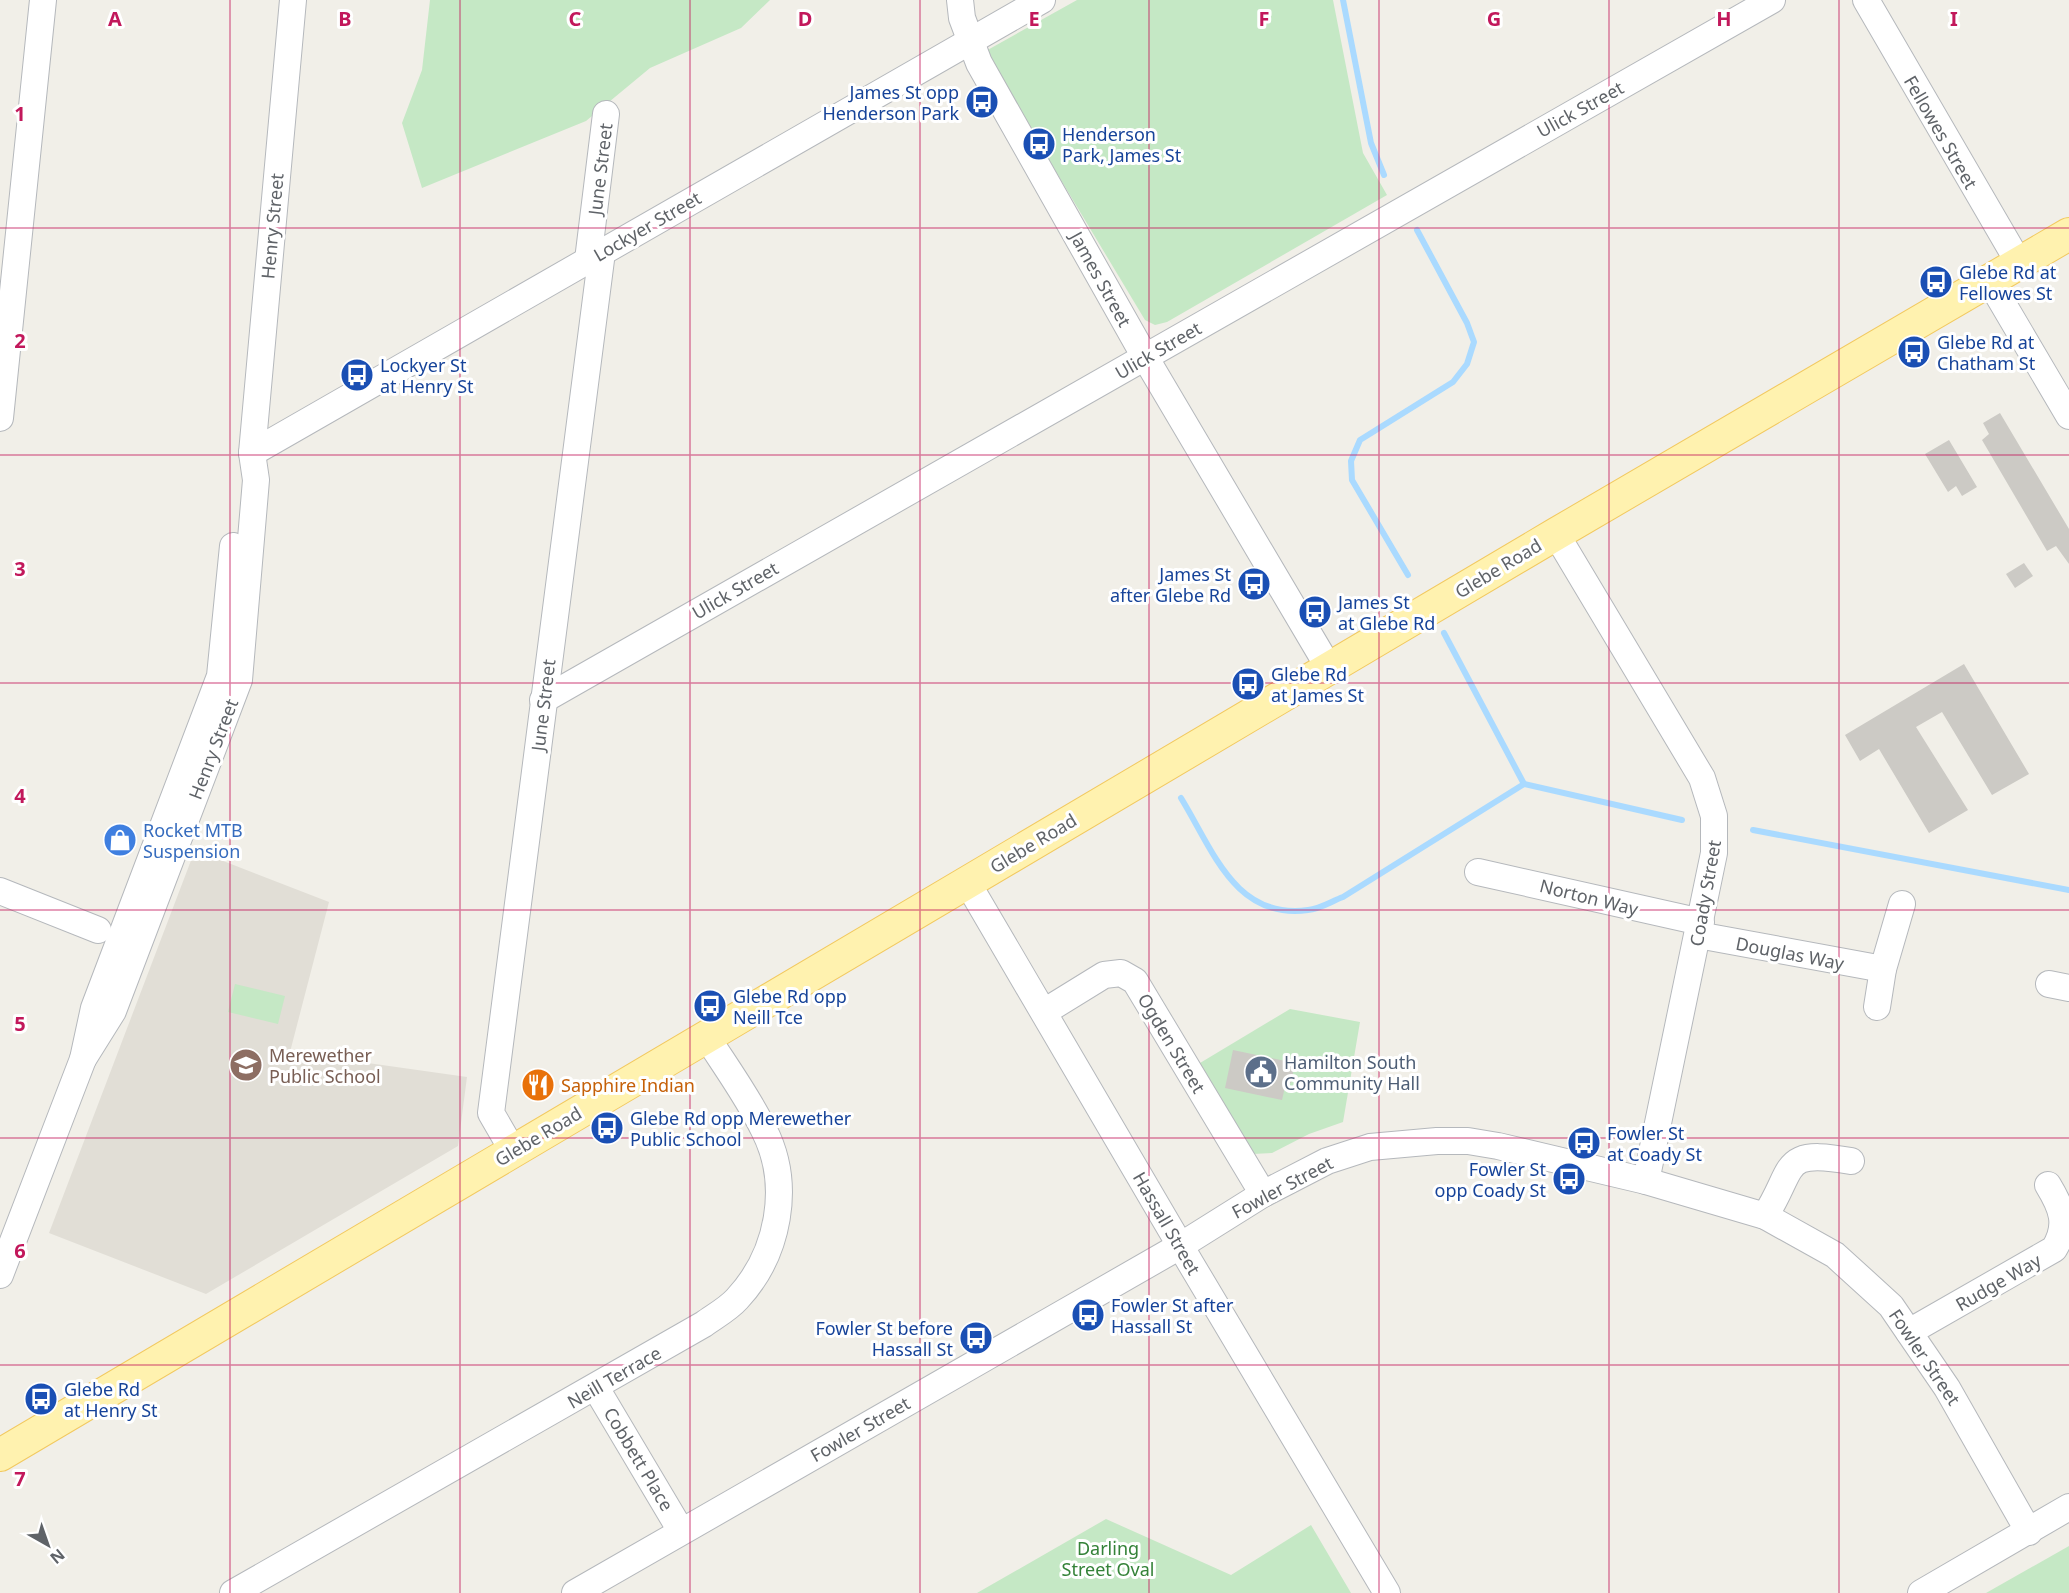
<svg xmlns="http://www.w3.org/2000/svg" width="2069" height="1593" font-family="'Noto Sans',sans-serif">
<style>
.education{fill:#e1ded6}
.green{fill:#c5e8c5}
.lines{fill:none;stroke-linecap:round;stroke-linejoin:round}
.stream{stroke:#aadaff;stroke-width:6}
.building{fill:#cccac5}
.minor-casing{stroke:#b5b8bc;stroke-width:28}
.major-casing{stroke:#f2c960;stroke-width:34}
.minor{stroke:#fff;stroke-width:26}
.major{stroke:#fff2af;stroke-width:32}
.grid{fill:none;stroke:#c2185b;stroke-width:1.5;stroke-opacity:0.55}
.labels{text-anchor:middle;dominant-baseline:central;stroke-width:6;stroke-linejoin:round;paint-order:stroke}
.transit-label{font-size:18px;fill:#164399;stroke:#fff;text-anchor:start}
.street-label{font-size:18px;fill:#5f6368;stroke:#fff}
.shop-label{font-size:18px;fill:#366cbe;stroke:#fff;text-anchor:start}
.education-label{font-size:18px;fill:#785e54;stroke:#fff;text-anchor:start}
.service-label{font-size:18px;fill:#4e5e75;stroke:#fff;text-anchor:start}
.food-label{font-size:18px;fill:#c56008;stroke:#fff;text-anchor:start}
.park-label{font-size:18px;fill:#348238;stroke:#fff}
.grid-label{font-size:20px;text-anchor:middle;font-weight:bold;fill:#c2185b;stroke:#fff;stroke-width:6;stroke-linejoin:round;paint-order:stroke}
</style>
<rect width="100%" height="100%" fill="#f1efe8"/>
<path class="education" d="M 195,850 L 329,902 L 290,1052 L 467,1077 L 458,1146 L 206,1294 L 49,1233 Z"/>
<g class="green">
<path d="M 430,0 L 770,0 L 741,28 L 650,68 L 586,121 L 422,188 L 402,123 L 422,70 Z"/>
<path d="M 1077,0 L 1333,0 L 1363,153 L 1387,195 L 1167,322 L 1155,325 L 1145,320 L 984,52 Z"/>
<path d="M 235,984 L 285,996 L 278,1024 L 228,1012 Z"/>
<path d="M 1290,1009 L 1360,1022 L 1343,1122 L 1309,1134 L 1272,1153 L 1253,1154 L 1200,1063 Z"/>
<path d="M 1106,1519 L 1231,1575 L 1311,1525 L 1351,1593 L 977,1593 Z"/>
<path d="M 2069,1546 L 2069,1593 L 1986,1593 Z"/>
</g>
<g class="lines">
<g class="stream">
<path d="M 1343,0 L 1371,143 L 1384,175"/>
<path d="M 1408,575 L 1352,480 L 1351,461 L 1360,440 L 1453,382 L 1467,364 L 1474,342 L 1467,323 L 1417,230"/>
<path d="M 1444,633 L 1524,784"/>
<path d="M 1181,798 C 1213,850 1235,920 1308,910 C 1320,909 1332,901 1343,897 L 1524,784 L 1682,820"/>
<path d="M 1753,830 L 2069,890"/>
</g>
</g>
<g class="building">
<path d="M 2000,413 L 2069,529 L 2069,564 L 2056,546 L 2047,551 L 1982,440 L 1989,434 L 1983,423 Z"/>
<path d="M 1949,440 L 1977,487 L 1962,496 L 1956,486 L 1948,492 L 1925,454 Z"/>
<path d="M 2024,563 L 2033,576 L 2015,588 L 2006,574 Z"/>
<path d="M 1964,664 L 2029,774 L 1992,795 L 1942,712 L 1916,727 L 1968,810 L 1929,833 L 1879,749 L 1860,761 L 1845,735 Z"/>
<path d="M 1233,1050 L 1295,1063 L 1291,1083 L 1286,1082 L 1282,1100 L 1225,1088 Z"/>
</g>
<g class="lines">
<g class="minor-casing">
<g id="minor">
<path d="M 960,0 L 962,18 L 979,63 L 1145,357 L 1329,668"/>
<path d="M 1866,0 L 2019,263"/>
<path d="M 588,260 L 606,114"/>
<path d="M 1989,280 L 2069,416"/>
<path d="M 0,418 L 43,0"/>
<path d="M 252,453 L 1042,0"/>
<path d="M 1556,534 L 1702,778 L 1714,816 L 1714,853 L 1646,1181"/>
<path d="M 543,700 L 1772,0"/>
<path d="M 1478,872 L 1701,922"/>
<path d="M 967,882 L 1191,1264 L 1387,1593"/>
<path d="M 0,891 L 98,930"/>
<path d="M 1698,935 L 1883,969"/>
<path d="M 2049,984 L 2069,988"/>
<path d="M 1877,1007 L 1883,969 L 1902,904"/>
<path d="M 1044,1012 L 1104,975 L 1121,973 L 1135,981 L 1263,1194"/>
<path d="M 83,1059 L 113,1011 L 239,680 L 256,480 L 252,453 L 293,0"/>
<path d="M 513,1151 L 491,1113 L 602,252"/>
<path d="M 1765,1216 C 1796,1168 1779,1148 1851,1161"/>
<path d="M 0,1275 L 83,1059 L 94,1008 L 220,676 L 233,546"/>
<path d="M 1909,1332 L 2054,1249 C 2069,1225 2062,1208 2048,1185"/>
<path d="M 596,1388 L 681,1531"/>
<path d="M 233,1593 L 704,1324 C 715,1316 728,1309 737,1299 C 779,1254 792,1185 764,1130 C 748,1097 726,1067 706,1036"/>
<path d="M 575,1593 L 1180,1246 L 1263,1194 L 1327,1161 L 1370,1147 L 1437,1141 L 1468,1141 L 1498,1146 L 1646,1181 L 1765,1216 L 1835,1255 L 1891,1306 L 1947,1388 L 2029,1532"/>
<path d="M 1921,1593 L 2069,1507"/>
</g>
</g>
<g class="major-casing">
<path id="major" d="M 0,1455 L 1556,534 L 2069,234"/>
</g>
<use href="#minor" class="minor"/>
<use href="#major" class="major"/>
</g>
<path class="grid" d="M 230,0 L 230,1593M 460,0 L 460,1593M 690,0 L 690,1593M 920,0 L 920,1593M 1149,0 L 1149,1593M 1379,0 L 1379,1593M 1609,0 L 1609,1593M 1839,0 L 1839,1593M 0,228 L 2069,228M 0,455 L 2069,455M 0,683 L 2069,683M 0,910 L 2069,910M 0,1138 L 2069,1138M 0,1365 L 2069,1365"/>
<defs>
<g id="bus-disc" transform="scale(1.725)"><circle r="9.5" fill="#1a4fb4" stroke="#fff"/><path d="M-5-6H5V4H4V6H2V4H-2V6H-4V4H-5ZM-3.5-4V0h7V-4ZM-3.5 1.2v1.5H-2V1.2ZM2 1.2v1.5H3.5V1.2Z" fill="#fff"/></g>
<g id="shop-disc" transform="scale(1.725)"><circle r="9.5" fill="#3f7fe0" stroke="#fff"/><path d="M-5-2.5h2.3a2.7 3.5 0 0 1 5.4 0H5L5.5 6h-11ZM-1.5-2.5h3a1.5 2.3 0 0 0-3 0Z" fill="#fff"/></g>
<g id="school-disc" transform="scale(1.725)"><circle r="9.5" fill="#8d6e63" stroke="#fff"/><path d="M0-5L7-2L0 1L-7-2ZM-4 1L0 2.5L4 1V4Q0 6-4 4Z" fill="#fff"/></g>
<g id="civic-disc" transform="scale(1.725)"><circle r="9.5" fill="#5c6f8a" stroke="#fff"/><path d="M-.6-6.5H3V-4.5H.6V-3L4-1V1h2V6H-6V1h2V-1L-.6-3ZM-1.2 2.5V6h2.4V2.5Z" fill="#fff"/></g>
<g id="restaurant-disc" transform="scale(1.725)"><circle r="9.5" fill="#e8710a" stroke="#fff"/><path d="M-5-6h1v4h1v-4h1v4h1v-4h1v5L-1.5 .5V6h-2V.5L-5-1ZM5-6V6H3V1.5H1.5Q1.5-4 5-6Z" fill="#fff"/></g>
</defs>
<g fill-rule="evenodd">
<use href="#bus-disc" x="982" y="102"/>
<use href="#bus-disc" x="1039" y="144"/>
<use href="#bus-disc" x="1936" y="282"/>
<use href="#bus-disc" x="1914" y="352"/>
<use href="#bus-disc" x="357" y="375"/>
<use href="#bus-disc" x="1254" y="584"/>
<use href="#bus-disc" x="1315" y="612"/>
<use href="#bus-disc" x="1248" y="684"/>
<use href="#shop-disc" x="120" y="840"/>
<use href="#bus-disc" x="710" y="1006"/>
<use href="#school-disc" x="246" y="1065"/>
<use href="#civic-disc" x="1261" y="1072"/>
<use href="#restaurant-disc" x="538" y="1085"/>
<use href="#bus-disc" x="607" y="1128"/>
<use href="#bus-disc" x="1584" y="1143"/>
<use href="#bus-disc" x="1569" y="1179"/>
<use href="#bus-disc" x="1088" y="1315"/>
<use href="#bus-disc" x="976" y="1338"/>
<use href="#bus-disc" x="41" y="1399"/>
</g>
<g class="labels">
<g class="transit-label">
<text x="959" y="92" text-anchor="end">James St opp<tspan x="959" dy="21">Henderson Park</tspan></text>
<text x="1062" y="134">Henderson<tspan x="1062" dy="21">Park, James St</tspan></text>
<text x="1959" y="272">Glebe Rd at<tspan x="1959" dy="21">Fellowes St</tspan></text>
<text x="1937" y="342">Glebe Rd at<tspan x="1937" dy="21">Chatham St</tspan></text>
<text x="380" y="365">Lockyer St<tspan x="380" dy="21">at Henry St</tspan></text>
<text x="1231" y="574" text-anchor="end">James St<tspan x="1231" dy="21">after Glebe Rd</tspan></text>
<text x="1338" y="602">James St<tspan x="1338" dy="21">at Glebe Rd</tspan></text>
<text x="1271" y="674">Glebe Rd<tspan x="1271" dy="21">at James St</tspan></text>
<text x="733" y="996">Glebe Rd opp<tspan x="733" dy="21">Neill Tce</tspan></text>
<text x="630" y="1118">Glebe Rd opp Merewether<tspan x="630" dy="21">Public School</tspan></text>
<text x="1607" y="1133">Fowler St<tspan x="1607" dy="21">at Coady St</tspan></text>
<text x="1546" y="1169" text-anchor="end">Fowler St<tspan x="1546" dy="21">opp Coady St</tspan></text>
<text x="1111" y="1305">Fowler St after<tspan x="1111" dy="21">Hassall St</tspan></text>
<text x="953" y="1328" text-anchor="end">Fowler St before<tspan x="953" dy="21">Hassall St</tspan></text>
<text x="64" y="1389">Glebe Rd<tspan x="64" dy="21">at Henry St</tspan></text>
</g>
<g class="street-label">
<text transform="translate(1580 109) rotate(-29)">Ulick Street</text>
<text transform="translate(1941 132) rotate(60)">Fellowes Street</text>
<text transform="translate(600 169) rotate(-83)">June Street</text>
<text transform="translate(272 226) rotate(-85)">Henry Street</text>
<text transform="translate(647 226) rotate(-30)">Lockyer Street</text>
<text transform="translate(1101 279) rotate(61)">James Street</text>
<text transform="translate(1158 350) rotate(-30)">Ulick Street</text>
<text transform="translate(1498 568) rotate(-31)">Glebe Road</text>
<text transform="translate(735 590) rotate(-30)">Ulick Street</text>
<text transform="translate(543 705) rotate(-83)">June Street</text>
<text transform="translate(213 749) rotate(-69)">Henry Street</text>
<text transform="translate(1033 843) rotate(-31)">Glebe Road</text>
<text transform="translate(1705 893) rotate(-80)">Coady Street</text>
<text transform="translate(1589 897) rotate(14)">Norton Way</text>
<text transform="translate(1790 953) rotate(11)">Douglas Way</text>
<text transform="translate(1172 1043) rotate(59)">Ogden Street</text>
<text transform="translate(538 1136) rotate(-31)">Glebe Road</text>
<text transform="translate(1282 1187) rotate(-28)">Fowler Street</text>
<text transform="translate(1167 1223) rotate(60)">Hassall Street</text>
<text transform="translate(1998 1282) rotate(-30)">Rudge Way</text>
<text transform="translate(1925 1357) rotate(56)">Fowler Street</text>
<text transform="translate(614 1377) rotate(-30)">Neill Terrace</text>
<text transform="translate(860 1429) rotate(-30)">Fowler Street</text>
<text transform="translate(639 1459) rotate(59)">Cobbett Place</text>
</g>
<g class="shop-label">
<text x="143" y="830">Rocket MTB<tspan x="143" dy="21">Suspension</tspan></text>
</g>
<g class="education-label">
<text x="269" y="1055">Merewether<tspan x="269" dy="21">Public School</tspan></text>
</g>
<g class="service-label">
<text x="1284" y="1062">Hamilton South<tspan x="1284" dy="21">Community Hall</tspan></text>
</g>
<g class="food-label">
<text x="561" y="1085">Sapphire Indian</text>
</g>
<g class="park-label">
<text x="1108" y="1548">Darling<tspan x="1108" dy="21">Street Oval</tspan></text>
</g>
</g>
<g class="grid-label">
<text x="115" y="26">A</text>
<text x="345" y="26">B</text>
<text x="575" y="26">C</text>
<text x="805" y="26">D</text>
<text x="1034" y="26">E</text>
<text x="1264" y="26">F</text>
<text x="1494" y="26">G</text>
<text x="1724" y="26">H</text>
<text x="1954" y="26">I</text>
<text x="20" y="121">1</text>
<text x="20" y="348">2</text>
<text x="20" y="576">3</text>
<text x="20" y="803">4</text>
<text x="20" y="1031">5</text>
<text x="20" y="1258">6</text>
<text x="20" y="1486">7</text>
</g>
<g transform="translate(48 1545) rotate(140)" stroke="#ffffff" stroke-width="4.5" paint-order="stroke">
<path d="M0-4.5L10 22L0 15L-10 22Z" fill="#5f6368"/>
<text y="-9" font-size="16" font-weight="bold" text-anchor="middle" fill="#5f6368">N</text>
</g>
</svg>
